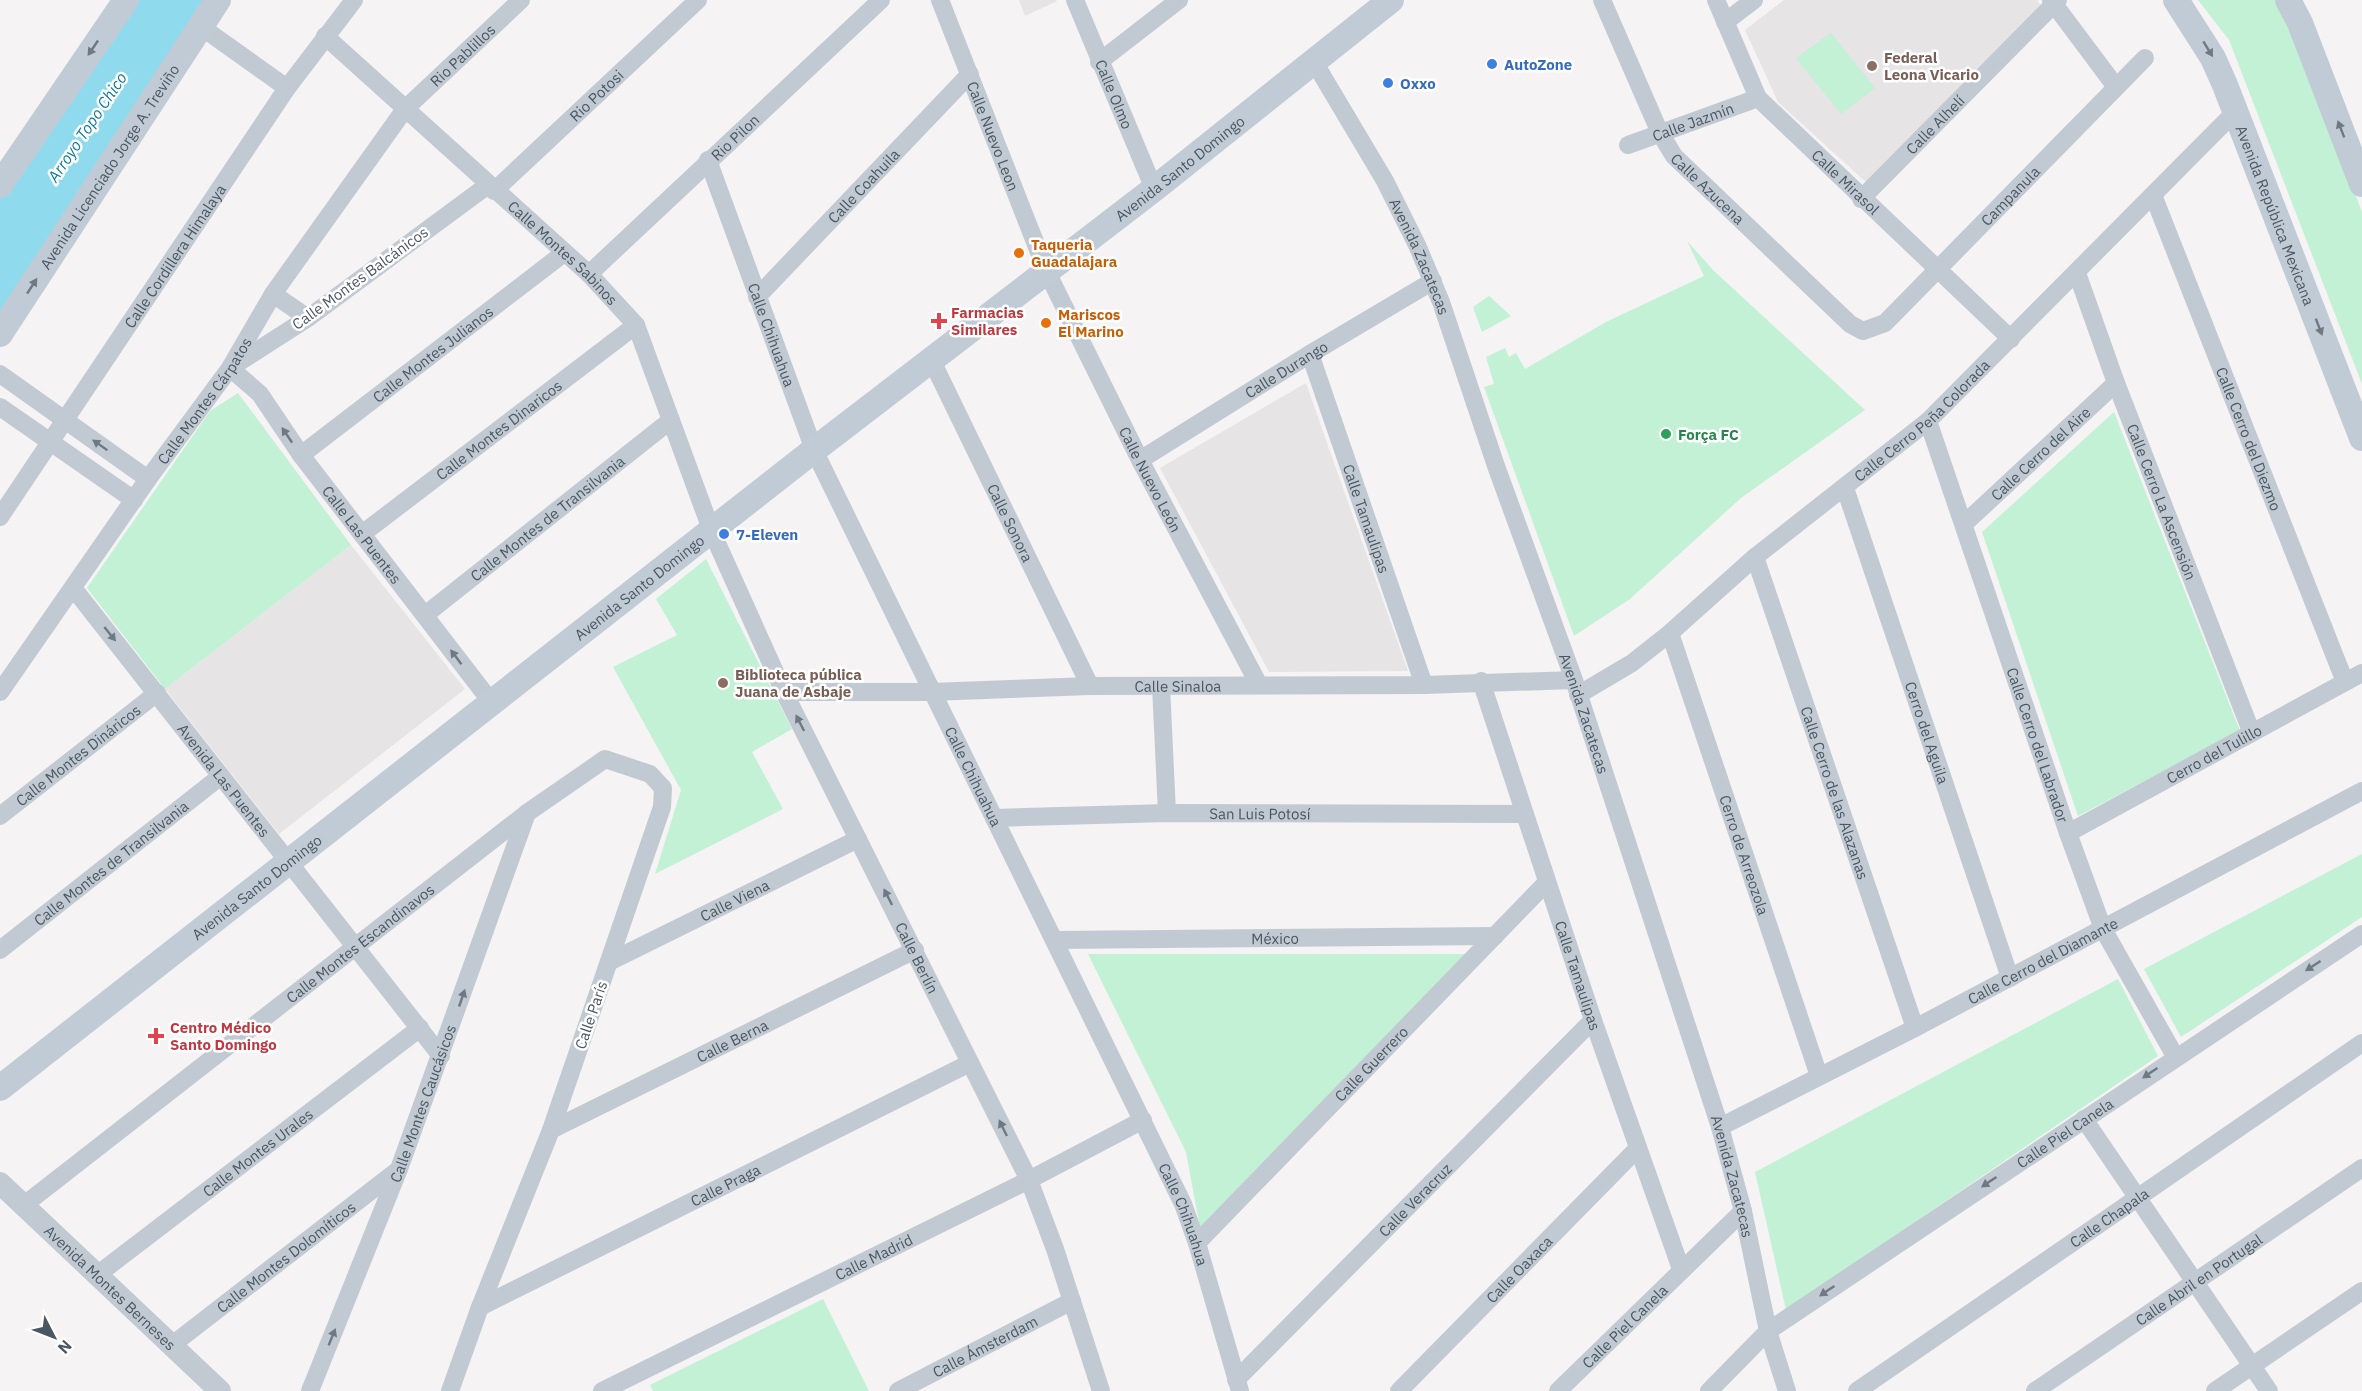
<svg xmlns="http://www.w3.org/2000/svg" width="2362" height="1391" font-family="'IBM Plex Sans',sans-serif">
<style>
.education{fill:#e6e4e5}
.green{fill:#c3f1d5}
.water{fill:#90daee}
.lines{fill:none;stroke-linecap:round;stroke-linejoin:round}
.minor{stroke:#c1cad2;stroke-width:18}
.tertiary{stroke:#c1cad2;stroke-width:22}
.secondary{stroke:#c1cbd6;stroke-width:26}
.oneway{fill:#6e7984}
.oneway2{fill:#6e7983}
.shop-dot{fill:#3f7fe0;stroke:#fff;stroke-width:2}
.education-dot{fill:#8d6e63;stroke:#fff;stroke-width:2}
.food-dot{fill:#e8710a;stroke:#fff;stroke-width:2}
.health-dot{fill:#e0444e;stroke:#fff;stroke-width:2}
.leisure-dot{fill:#2e9e5b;stroke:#fff;stroke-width:2}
.labels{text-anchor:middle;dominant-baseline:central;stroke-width:5;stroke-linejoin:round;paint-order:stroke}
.street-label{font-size:15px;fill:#4a5661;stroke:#fff}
.education-label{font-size:15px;font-weight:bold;fill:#785e54;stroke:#fff;text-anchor:start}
.shop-label{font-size:15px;font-weight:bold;fill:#366cbe;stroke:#fff;text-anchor:start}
.food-label{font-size:15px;font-weight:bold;fill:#c56008;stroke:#fff;text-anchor:start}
.health-label{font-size:15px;font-weight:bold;fill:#be3a42;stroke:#fff;text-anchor:start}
.leisure-label{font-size:15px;font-weight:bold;fill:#27864d;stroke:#fff;text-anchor:start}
.water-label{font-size:16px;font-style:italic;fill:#0c7c9b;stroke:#fff}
</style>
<rect width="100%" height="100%" fill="#f5f3f3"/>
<g class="education">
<path d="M 1019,0 L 1056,0 L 1057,1 L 1025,16 Z"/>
<path d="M 1784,0 L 2037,0 L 2041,6 L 1868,184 L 1778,102 L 1745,30 Z"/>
<path d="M 1306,383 L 1332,457 L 1408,671 L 1269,672 L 1160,468 Z"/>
<path d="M 351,545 L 465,689 L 279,834 L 165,689 Z"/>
</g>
<g class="green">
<path d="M 2198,0 L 2276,0 L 2289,17 L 2362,212 L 2362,384 L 2229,40 Z"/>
<path d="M 1831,33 L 1875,88 L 1841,114 L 1796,58 Z"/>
<path d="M 1687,241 L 1714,271 L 1865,410 L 1741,498 L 1630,599 L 1574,636 L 1484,387 L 1494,384 L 1486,357 L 1505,348 L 1509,357 L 1516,353 L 1525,369 L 1606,322 L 1704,276 Z"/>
<path d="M 1489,296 L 1511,316 L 1482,332 L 1473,307 Z"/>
<path d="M 238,393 L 351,545 L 165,689 L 87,588 L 210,411 Z"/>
<path d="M 2114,412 L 2240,731 L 2078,816 L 1982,532 Z"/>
<path d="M 706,559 L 792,729 L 752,752 L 783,809 L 655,874 L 681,790 L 613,667 L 677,635 L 656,599 Z"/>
<path d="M 2362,854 L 2362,917 L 2181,1037 L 2144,969 Z"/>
<path d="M 1088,954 L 1475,954 L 1201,1233 L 1186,1152 Z"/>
<path d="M 2118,979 L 2158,1056 L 1786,1310 L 1755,1172 Z"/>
<path d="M 823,1299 L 869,1391 L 653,1391 L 650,1385 Z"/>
</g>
<path class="water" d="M 126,0 L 218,0 L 0,334 L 0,185 Z"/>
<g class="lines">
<g class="minor">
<path id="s1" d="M 940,0 L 1046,270 L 1140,460 L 1259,685"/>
<path id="s2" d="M 1075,0 L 1154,189"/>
<path id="s3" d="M 1602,0 L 1660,133 L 1674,156 L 1850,324 L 1863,331 L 1885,323 L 2145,58"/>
<path id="s4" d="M 1716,0 L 1758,98 L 2011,339"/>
<path d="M 2051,0 L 2116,87"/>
<path d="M 1725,22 L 1754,0"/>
<path d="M 200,26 L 287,88"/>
<path id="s5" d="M 325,36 L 589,274 L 636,325 L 712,532 L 784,692 L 1029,1180 L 1055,1249 L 1101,1391"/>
<path id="s6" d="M 1313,60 L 1385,181 L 1417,245 L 1441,302 L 1496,466 L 1574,680 L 1720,1127 L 1743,1211 L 1768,1331 L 1787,1391"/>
<path d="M 1099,62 L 1179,0"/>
<path id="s7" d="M 1628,145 L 1758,98"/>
<path id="s8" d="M 708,160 L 814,450 L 1183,1204 L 1197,1243 L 1240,1391"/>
<path id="s9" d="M 488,185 L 308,318 L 230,368 L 260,394 L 301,455 L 492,703"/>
<path id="s10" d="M 494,191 L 698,0"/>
<path id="s11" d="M 2153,195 L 2345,682"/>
<path id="s12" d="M 1861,199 L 2058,0"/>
<path id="s13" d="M 2077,273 L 2116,383 L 2251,731"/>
<path id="s14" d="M 589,274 L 881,0"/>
<path d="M 273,294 L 308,318"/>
<path id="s15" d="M 757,297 L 970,74"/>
<path id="s16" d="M 1310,354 L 1424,685"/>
<path id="s17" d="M 931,359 L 1090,686"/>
<path d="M 0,374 L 148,479"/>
<path d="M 0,407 L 134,500"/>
<path id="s18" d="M 1928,421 L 2068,833 L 2103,929 L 2175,1056"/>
<path id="s19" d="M 301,455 L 564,253"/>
<path id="s20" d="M 1140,460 L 1310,354 L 1433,281"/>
<path id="s21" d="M 1845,488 L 2010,978"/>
<path id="s22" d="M 0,517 L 287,88 L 354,0"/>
<path id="s23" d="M 1964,524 L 2116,383"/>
<path id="s24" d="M 362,534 L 636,325"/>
<path id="s25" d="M 1755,557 L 1915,1028"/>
<path id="s26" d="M 74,589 L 441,1056"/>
<path id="s27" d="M 425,615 L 671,420"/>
<path id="s28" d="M 1670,633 L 1819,1076"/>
<path id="s29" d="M 1481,681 L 1593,1020 L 1681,1269"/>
<path d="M 1161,686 L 1167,813"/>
<path id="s30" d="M 0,692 L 148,479 L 230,368 L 273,294 L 405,109 L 521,0"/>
<path id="s31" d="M 784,692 L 931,692 L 1090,686 L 1424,685 L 1574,680"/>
<path id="s32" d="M 1578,695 L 1632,663 L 1670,633 L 1755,557 L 1928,421 L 2235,112"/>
<path id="s33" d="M 0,816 L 157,693"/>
<path id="s34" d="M 994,818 L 1167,813 L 1524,814"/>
<path id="s35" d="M 2068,833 L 2362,673"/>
<path id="s36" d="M 1055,940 L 1495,936"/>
<path id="s37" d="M 0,950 L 221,776"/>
<path id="s38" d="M 609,962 L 858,839"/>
<path d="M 2084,1119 L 2269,1391"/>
<path id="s39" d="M 1720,1127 L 1915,1028 L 2362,791"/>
<path id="s40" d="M 551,1130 L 915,950"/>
<path id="s41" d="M 24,1205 L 527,813 L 605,759 L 650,774 L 663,788 L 662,807 L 551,1130 L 480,1307 L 450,1391"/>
<path id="s42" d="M 1197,1243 L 1546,883"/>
<path id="s43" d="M 97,1275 L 420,1028"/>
<path id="s44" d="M 480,1307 L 970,1063"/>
<path id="s45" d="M 172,1345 L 398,1170"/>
<path id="s46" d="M 1236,1380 L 1593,1020"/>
<path id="s47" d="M 310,1391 L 399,1169 L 527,813"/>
<path id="s48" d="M 602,1391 L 1029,1180 L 1143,1120"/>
<path id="s49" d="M 898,1391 L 1072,1301"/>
<path id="s50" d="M 1399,1391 L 1638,1148"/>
<path id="s51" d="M 1558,1391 L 1743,1211"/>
<path id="s52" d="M 1709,1391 L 1768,1331 L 2362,934"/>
<path id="s53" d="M 1857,1391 L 2362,1043"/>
<path id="s54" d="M 2035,1391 L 2362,1168"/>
<path d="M 2215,1391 L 2362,1291"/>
</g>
<path class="tertiary" id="s55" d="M 0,1183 L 220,1391"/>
<g class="secondary">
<path id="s56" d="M 2176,0 L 2213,58 L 2225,85 L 2362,438"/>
<path d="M 2288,0 L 2300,23 L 2362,184"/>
<path d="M 0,185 L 126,0"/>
<path id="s57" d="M 0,334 L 218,0"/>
<path id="s58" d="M 0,1088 L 814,450 L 1154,189 L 1391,0"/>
</g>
</g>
<defs><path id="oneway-solid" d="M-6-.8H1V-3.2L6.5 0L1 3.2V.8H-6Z" transform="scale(1.5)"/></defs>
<g class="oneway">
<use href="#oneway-solid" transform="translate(93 48) rotate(124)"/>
<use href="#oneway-solid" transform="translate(2208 49) rotate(59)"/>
<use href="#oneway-solid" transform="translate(2341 129) rotate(-111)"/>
<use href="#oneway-solid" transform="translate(32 286) rotate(-57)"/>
<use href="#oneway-solid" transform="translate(2319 327) rotate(69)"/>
</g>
<g class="oneway2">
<use href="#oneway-solid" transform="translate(287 435) rotate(-124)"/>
<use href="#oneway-solid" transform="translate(100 445) rotate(-145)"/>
<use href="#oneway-solid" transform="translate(110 634) rotate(51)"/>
<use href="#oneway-solid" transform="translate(456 657) rotate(-127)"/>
<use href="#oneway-solid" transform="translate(800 723) rotate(-117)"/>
<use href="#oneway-solid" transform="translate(888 897) rotate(-117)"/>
<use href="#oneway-solid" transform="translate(2313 966) rotate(147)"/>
<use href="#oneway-solid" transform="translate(462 998) rotate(-71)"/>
<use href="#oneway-solid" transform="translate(2150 1073) rotate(146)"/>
<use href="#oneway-solid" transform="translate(1003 1128) rotate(-116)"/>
<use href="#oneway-solid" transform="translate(1989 1182) rotate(146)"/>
<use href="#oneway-solid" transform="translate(1827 1291) rotate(146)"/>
<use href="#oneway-solid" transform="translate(332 1337) rotate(-68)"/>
</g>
<g class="shop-dot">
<circle cx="1492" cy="64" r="6"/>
<circle cx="1388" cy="83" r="6"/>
<circle cx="724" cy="534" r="6"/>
</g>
<g class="education-dot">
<circle cx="1872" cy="66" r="6"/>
<circle cx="723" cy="683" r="6"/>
</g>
<g class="food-dot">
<circle cx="1019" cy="253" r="6"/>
<circle cx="1046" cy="323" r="6"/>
</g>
<g class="health-dot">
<path d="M936 312h6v6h6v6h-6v6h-6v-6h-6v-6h6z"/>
<path d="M153 1027h6v6h6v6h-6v6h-6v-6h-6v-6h6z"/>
</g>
<circle class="leisure-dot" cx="1666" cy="434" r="6"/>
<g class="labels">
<g class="street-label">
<text stroke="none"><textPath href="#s30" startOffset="789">Rio Pablillos</textPath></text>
<text stroke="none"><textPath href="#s2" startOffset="102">Calle Olmo</textPath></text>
<text stroke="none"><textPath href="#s10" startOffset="140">Rio Potosi</textPath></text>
<text stroke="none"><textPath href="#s7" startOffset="69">Calle Jazmín</textPath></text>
<text stroke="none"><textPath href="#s12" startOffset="105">Calle Alhelí</textPath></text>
<text stroke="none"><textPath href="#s1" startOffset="146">Calle Nuevo Leon</textPath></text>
<text stroke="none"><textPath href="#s14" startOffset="200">Rio Pilon</textPath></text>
<text stroke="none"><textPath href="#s57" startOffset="200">Avenida Licenciado Jorge A. Treviño</textPath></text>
<text stroke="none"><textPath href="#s58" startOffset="1496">Avenida Santo Domingo</textPath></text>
<text stroke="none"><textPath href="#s4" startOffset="228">Calle Mirasol</textPath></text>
<text stroke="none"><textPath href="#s15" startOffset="154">Calle Coahuila</textPath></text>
<text stroke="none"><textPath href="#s3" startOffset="219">Calle Azucena</textPath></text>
<text stroke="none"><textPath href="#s3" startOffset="632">Campanula</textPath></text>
<text stroke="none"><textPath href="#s56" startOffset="238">Avenida República Mexicana</textPath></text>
<text stroke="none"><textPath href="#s5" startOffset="322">Calle Montes Sabinos</textPath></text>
<text stroke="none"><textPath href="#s6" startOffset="224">Avenida Zacatecas</textPath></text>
<text stroke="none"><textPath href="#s22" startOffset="314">Calle Cordillera Himalaya</textPath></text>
<text transform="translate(360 278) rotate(-36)">Calle Montes Balcánicos</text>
<text stroke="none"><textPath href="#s8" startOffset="186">Calle Chihuahua</textPath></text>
<text stroke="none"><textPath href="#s19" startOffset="166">Calle Montes Julianos</textPath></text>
<text stroke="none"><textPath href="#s20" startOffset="172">Calle Durango</textPath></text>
<text stroke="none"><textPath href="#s30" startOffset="356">Calle Montes Cárpatos</textPath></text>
<text stroke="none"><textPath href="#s32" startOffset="441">Calle Cerro Peña Colorada</textPath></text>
<text stroke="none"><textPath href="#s24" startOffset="172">Calle Montes Dinaricos</textPath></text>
<text stroke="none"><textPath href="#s11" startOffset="262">Calle Cerro del Diezmo</textPath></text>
<text stroke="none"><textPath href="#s23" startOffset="104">Calle Cerro del Aire</textPath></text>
<text stroke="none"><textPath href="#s1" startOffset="524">Calle Nuevo León</textPath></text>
<text stroke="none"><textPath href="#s13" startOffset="244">Calle Cerro La Ascensión</textPath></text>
<text stroke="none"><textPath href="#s27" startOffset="156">Calle Montes de Transilvania</textPath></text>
<text stroke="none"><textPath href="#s16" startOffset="174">Calle Tamaulipas</textPath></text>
<text stroke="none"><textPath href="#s17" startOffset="182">Calle Sonora</textPath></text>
<text stroke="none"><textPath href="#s9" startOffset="530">Calle Las Puentes</textPath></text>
<text stroke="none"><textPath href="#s58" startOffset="812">Avenida Santo Domingo</textPath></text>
<text stroke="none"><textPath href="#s31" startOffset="394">Calle Sinaloa</textPath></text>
<text stroke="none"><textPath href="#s6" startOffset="710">Avenida Zacatecas</textPath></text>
<text stroke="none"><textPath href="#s21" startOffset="258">Cerro del Aguila</textPath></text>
<text stroke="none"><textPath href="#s18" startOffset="342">Calle Cerro del Labrador</textPath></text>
<text stroke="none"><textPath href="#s35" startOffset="166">Cerro del Tulillo</textPath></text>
<text stroke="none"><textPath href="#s33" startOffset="99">Calle Montes Dináricos</textPath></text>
<text stroke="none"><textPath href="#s8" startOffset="672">Calle Chihuahua</textPath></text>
<text stroke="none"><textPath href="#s26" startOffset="243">Avenida Las Puentes</textPath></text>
<text stroke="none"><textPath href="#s25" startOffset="249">Calle Cerro de las Alazanas</textPath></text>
<text stroke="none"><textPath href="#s34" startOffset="266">San Luis Potosí</textPath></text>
<text stroke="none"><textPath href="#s28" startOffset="234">Cerro de Arreozola</textPath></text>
<text stroke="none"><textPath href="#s37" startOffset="141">Calle Montes de Transilvania</textPath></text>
<text stroke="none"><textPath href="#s58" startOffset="326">Avenida Santo Domingo</textPath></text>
<text stroke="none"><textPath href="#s38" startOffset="140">Calle Viena</textPath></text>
<text stroke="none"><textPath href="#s36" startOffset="220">México</textPath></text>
<text stroke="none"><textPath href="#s41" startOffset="426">Calle Montes Escandinavos</textPath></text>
<text stroke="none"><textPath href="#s5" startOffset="1118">Calle Berlín</textPath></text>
<text stroke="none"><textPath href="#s39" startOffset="363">Calle Cerro del Diamante</textPath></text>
<text stroke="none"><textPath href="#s29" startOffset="310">Calle Tamaulipas</textPath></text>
<text transform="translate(591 1015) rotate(-71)">Calle París</text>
<text stroke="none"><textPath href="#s40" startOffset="202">Calle Berna</textPath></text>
<text stroke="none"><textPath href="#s42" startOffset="250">Calle Guerrero</textPath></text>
<text stroke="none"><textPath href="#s47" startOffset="309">Calle Montes Caucásicos</textPath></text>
<text stroke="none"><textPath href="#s52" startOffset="441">Calle Piel Canela</textPath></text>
<text stroke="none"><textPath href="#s43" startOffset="202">Calle Montes Urales</textPath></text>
<text stroke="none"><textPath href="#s6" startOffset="1196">Avenida Zacatecas</textPath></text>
<text stroke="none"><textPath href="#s44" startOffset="274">Calle Praga</textPath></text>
<text stroke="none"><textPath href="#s46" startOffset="254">Calle Veracruz</textPath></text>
<text stroke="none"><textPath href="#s8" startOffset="1158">Calle Chihuahua</textPath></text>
<text stroke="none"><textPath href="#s53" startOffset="306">Calle Chapala</textPath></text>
<text stroke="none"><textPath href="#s45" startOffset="144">Calle Montes Dolomíticos</textPath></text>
<text stroke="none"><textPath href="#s48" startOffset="303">Calle Madrid</textPath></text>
<text stroke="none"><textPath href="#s50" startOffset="171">Calle Oaxaca</textPath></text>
<text stroke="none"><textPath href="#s54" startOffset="198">Calle Abril en Portugal</textPath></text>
<text stroke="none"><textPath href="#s55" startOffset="152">Avenida Montes Berneses</textPath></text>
<text stroke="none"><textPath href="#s51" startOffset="93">Calle Piel Canela</textPath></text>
<text stroke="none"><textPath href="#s49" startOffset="98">Calle Ámsterdam</textPath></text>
</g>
<g class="education-label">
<text x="1884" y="57">Federal<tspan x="1884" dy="17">Leona Vicario</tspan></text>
<text x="735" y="674">Biblioteca pública<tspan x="735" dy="17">Juana de Asbaje</tspan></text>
</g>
<g class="shop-label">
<text x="1504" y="64">AutoZone</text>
<text x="1400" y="83">Oxxo</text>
<text x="736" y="534">7-Eleven</text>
</g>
<g class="food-label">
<text x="1031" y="244">Taqueria<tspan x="1031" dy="17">Guadalajara</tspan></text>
<text x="1058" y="314">Mariscos<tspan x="1058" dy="17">El Marino</tspan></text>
</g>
<g class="health-label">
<text x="951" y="312">Farmacias<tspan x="951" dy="17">Similares</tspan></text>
<text x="170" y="1027">Centro Médico<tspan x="170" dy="17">Santo Domingo</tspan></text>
</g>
<g class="leisure-label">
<text x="1678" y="434">Força FC</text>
</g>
<g class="water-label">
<text transform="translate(87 127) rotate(-56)">Arroyo Topo Chico</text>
</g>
</g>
<g transform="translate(54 1337) rotate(132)" stroke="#ffffff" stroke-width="4.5" paint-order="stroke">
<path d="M0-4.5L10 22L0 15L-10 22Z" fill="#4a5661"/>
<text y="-9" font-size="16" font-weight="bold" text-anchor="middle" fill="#4a5661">N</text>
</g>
</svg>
